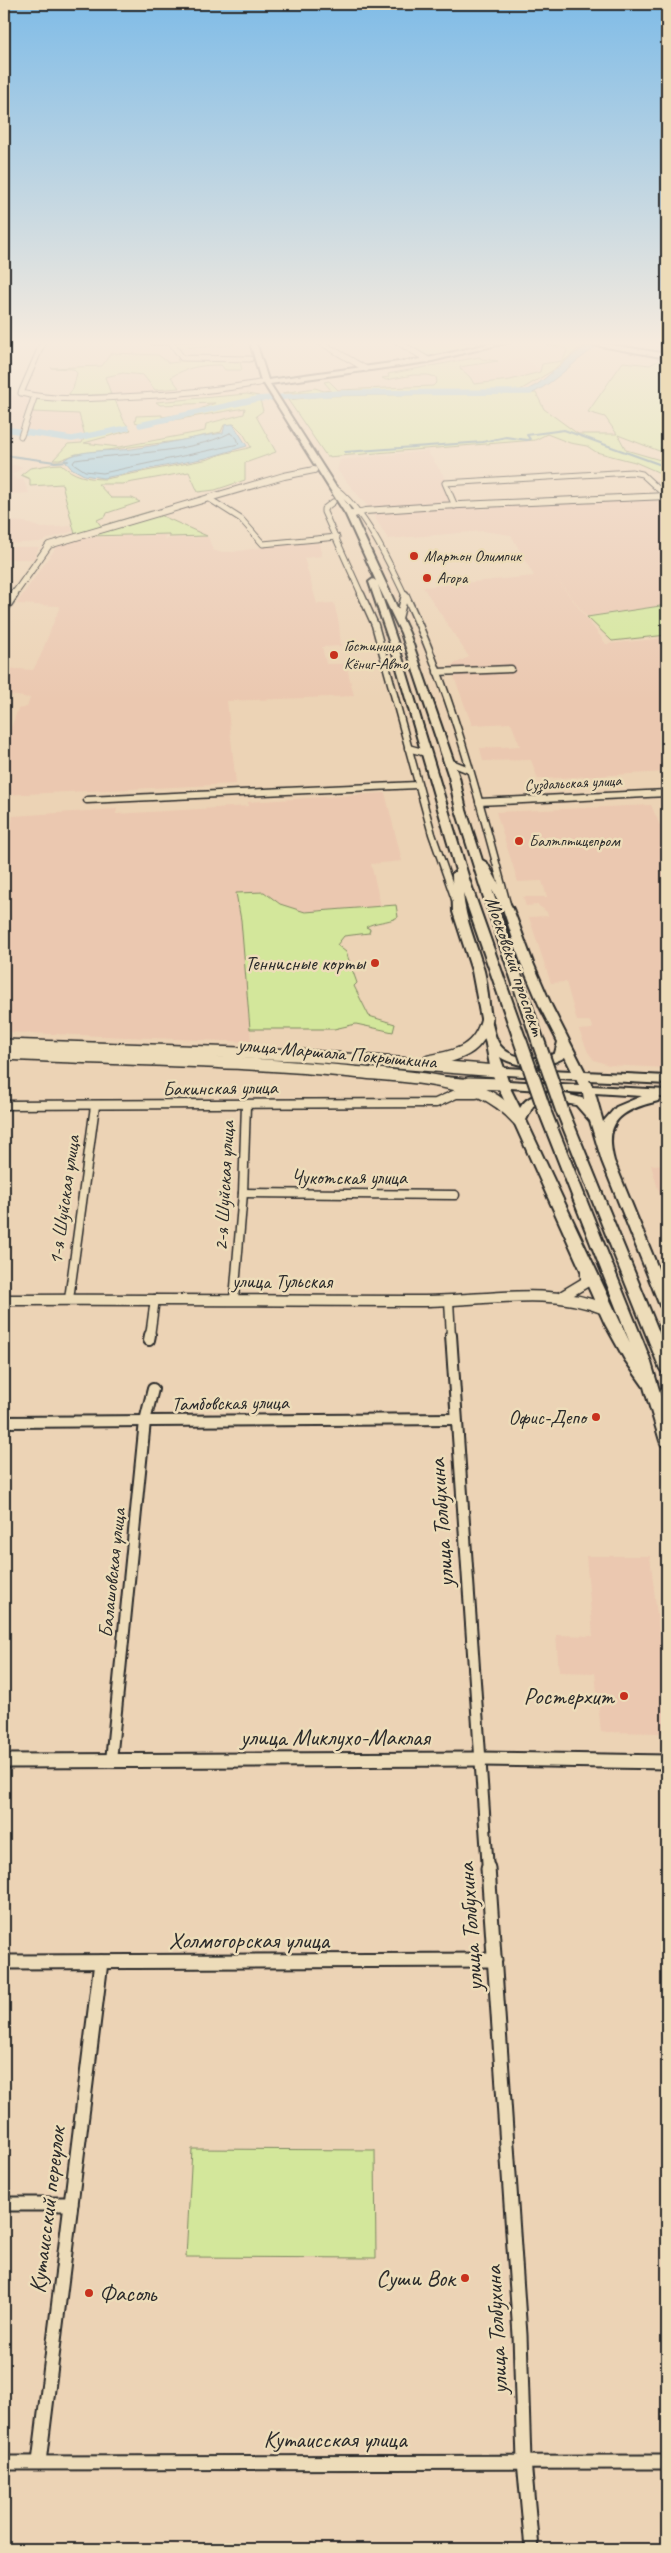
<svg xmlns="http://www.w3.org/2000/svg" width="671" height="2553" font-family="Caveat,sans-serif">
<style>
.built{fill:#ebc8b0}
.green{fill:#d3e79b;stroke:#7f8963}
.water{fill:#85c7e6;stroke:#61899b}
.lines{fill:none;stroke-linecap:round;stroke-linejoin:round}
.shore{stroke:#4f6976;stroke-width:1}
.stream{stroke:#61899b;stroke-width:2}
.canal{stroke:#85c7e6;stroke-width:5.5}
.minor-far4-casing{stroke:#2b2b2b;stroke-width:7}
.minor-far3-casing{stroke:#2b2b2b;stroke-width:9}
.minor-far2-casing{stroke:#2b2b2b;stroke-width:11}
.minor-far1-casing{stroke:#2b2b2b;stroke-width:14}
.minor-casing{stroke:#2b2b2b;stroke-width:17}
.tertiary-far3-casing{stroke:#2b2b2b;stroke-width:8}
.tertiary-far2-casing{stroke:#2b2b2b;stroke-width:11}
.tertiary-far1-casing{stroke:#2b2b2b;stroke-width:13}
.tertiary-casing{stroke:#2b2b2b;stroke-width:17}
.secondary-casing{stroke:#2b2b2b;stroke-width:14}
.primary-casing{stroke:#2b2b2b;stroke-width:4}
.minor-far4{stroke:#eddcb9;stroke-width:5}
.minor-far3{stroke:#eddcb9;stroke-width:6}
.minor-far2{stroke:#eddcb9;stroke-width:8}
.minor-far1{stroke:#eddcb9;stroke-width:10}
.minor{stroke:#eddcb9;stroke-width:13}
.tertiary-far3{stroke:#eddcb9;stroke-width:6}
.tertiary-far2{stroke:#eddcb9;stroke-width:8}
.tertiary-far1{stroke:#eddcb9;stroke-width:10}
.tertiary{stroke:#eddcb9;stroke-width:13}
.secondary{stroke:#eddcb9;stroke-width:11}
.primary{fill:#eddcb9;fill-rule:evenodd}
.primary-bridge-casing{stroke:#2b2b2b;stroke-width:16;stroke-linecap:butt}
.primary-bridge{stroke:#eddcb9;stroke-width:12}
.poi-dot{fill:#c8321e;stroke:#eddcb9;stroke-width:2}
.labels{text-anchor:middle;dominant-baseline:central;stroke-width:5;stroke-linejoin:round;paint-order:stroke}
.far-poi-label{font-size:16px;fill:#2b2b2b;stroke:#eddcb9;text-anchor:start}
.far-street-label{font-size:16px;fill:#2b2b2b;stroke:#eddcb9}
.poi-label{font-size:20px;fill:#2b2b2b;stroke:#eddcb9;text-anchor:end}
.street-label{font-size:20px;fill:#2b2b2b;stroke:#eddcb9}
.near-street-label{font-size:24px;fill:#2b2b2b;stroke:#eddcb9}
.near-poi-label{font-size:24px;fill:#2b2b2b;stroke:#eddcb9;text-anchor:end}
</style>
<rect width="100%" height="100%" fill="#ecd3b5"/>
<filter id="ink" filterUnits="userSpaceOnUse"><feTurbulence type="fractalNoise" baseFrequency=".02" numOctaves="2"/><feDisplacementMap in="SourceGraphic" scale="10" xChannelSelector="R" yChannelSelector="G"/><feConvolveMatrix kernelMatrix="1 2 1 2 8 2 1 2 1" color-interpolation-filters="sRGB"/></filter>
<g filter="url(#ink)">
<g class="built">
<path d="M 523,358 L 545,373 L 528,379 L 476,384 L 472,377 L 460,367 Z"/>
<path d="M 81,371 L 162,373 L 175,391 L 112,396 L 102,375 Z"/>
<path d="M 4,396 L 21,396 L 29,401 L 19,429 L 4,427 Z"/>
<path d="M 78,411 L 108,429 L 64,437 L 24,430 L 28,412 Z"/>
<path d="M 427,451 L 450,485 L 458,504 L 484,509 L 509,504 L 667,496 L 667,605 L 586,616 L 554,575 L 606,644 L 667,638 L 667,772 L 538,779 L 531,760 L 483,761 L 480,748 L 520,746 L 511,723 L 472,725 L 450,666 L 469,657 L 423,587 L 534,576 L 511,535 L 483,531 L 388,539 L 369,508 L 337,470 L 340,460 Z"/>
<path d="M 4,463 L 23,467 L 12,475 L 18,480 L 23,479 L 29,493 L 4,495 Z"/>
<path d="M 4,521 L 24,522 L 41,528 L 71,526 L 73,531 L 39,542 L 4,544 Z"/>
<path d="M 165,535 L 164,539 L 208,537 L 213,550 L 219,552 L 233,552 L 275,545 L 320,543 L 322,556 L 304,558 L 317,604 L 334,603 L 339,624 L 341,646 L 322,647 L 326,664 L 346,664 L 354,696 L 227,701 L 236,784 L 4,795 L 4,746 L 18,709 L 27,707 L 30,698 L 4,694 L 4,668 L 33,670 L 40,657 L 60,606 L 16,604 L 57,546 L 79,538 Z"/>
<path d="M 4,547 L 39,547 L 34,559 L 4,559 Z"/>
<path d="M 385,793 L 402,861 L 371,864 L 381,906 L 305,912 L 280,904 L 264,892 L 236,894 L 241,920 L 251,1042 L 4,1032 L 4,863 L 13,816 L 117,809 L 116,814 L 249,806 L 248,802 Z"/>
<path d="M 651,805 L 667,841 L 667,1068 L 609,1065 L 594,1060 L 588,1052 L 579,1030 L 592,1029 L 593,1026 L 589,1021 L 577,1021 L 566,982 L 551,983 L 529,917 L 548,916 L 547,912 L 538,905 L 526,906 L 523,897 L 547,897 L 542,881 L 518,882 L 496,812 Z"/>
<path d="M 667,1164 L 667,1219 L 651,1165 Z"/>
<path d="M 586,1556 L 650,1556 L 662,1656 L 667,1657 L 667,1733 L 601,1732 L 595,1673 L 559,1672 L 556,1635 L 593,1636 Z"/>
</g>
<g class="green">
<path d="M 173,342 L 233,342 L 234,345 L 178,348 Z"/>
<path d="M 405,342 L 475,342 L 480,345 L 430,357 Z"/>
<path d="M 550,342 L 587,345 L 577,350 L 552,371 L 517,392 L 282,393 L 315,388 L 324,391 L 331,390 L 324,382 L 329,381 L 338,390 L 433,386 L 437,382 L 436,377 L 428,375 L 413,375 L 386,380 L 382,378 L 389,377 L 388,374 L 479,357 L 482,359 L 498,361 L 459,367 L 470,377 L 474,384 L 510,380 L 540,372 L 542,364 L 562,361 L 567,351 L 565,348 L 547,345 Z"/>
<path d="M 111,353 L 158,355 L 169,363 L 179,362 L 177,359 L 240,361 L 242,370 L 225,370 L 221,365 C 202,365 187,367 171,377 L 179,388 L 155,390 L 143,375 L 123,373 L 105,377 L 111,394 L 67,396 L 73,389 L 77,373 L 73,369 L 51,368 L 102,366 Z"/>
<path d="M 663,358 L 667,359 L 667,454 L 618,435 L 626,450 L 667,462 L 667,476 L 635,462 L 596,452 L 587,446 L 570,443 L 547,434 L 535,440 L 327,457 L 288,400 L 323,396 L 536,393 L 544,409 L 578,434 L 617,434 L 605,417 L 588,412 L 623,362 L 650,365 Z"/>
<path d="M 247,394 L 259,396 L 263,411 L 256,416 L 276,452 L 245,463 L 245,480 L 215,490 L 198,492 L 189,472 L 122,484 L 98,484 L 111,498 L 132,498 L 140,502 L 107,513 L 106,516 L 97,520 L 101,526 L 151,511 L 207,536 L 169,537 L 169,534 L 88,536 L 75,534 L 62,484 L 30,486 L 30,479 L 21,475 L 30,468 C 40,467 50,464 61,464 C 73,476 88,479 105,479 L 209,459 C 223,452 237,452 251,447 L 243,433 L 234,424 L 224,425 L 221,432 L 184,440 L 76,454 L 60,460 L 53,460 L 68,444 L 82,443 L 85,436 L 79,414 L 33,412 L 33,406 L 37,399 L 120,398 L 115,400 L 124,421 L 131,430 L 84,443 L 119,447 L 205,431 L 206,424 L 244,414 L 245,408 L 144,425 L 135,422 L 136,416 L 162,415 L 162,417 L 190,413 L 215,403 L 160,405 L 156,402 Z"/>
<path d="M 667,605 L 667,635 L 612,641 L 587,617 Z"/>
<path d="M 264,892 L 280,904 L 305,912 L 396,905 L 398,917 C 387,923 376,921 366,927 L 370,929 L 369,933 L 344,936 L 337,945 L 346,952 L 357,983 L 354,986 L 369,1016 L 395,1024 L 393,1032 L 356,1024 L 334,1029 L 250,1029 L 241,920 L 236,893 Z"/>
<path d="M 192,2149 L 375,2150 L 376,2258 L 186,2257 Z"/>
</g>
<g class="water">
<path d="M 595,342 L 605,342 C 578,356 560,379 533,393 L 527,390 L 538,384 L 577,352 Z"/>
<path d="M 233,424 L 247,446 L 206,458 L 103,478 L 84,475 L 71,468 L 64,460 C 82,448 111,452 132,449 C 163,445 192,437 223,433 L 225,425 Z"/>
</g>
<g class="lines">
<path class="shore" d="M 230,433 L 237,438 L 239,444 L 103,473 L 85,471 L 73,463 L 75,460 C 121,453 189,454 230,433 Z"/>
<g class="stream">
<path d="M 345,452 L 483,442 L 506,437 L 527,440 L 530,439 L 527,435 L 564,430 L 667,467"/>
<path d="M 4,455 L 55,462 L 68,461"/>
</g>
<g class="canal">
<path d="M 140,425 L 257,399 L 340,393 L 530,392"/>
<path d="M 4,429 L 72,439 L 127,428"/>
</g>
<g class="minor-far4-casing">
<g id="minor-far4">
<path d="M 43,342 L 21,393 C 54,401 88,399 121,397 C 167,395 213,391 259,383"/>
<path d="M 153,342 L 171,342"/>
<path d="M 171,342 L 182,358 L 250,359"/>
<path d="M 320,342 L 366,369"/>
<path d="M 398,342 L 428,360"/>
<path d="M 21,436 L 34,398"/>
<path d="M 335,488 C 365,511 389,562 405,596"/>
<path d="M 208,498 L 241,519 L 263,544 L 337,537"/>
<path d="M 333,502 L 324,509 L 324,512 L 362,596"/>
<path d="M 455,506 L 445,483 L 632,472 L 642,474 L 667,497"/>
</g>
</g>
<g class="minor-far3-casing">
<g id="minor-far3">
<path d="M 361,594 L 375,625 L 432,834 L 456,902"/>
<path d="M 405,594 C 452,693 479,799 507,904"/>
<path d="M 399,618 L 405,595"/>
<path d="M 437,672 L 511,669"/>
<path d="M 408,748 L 426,753"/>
<path d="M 449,762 L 469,770"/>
<path d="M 87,800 L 417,785"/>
<path d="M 479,802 L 667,793"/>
</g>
</g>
<g class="minor-far2-casing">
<g id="minor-far2">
<path d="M 4,1105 L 436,1103 L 456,1094 L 476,1094"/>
<path d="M 243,1193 L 455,1195"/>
<path d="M 69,1299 L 95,1106"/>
<path d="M 234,1299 L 243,1193 L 246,1105"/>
<path d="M 449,1301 L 451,1336"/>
<path d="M 150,1336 L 155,1299"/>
</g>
</g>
<g class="minor-far1-casing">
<g id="minor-far1">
<path d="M 451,1335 L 488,1870"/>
<path d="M 149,1340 L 150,1335"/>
<path d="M 4,1422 L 456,1419"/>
<path d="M 111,1761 L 145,1421 L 153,1389"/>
</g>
</g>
<g class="minor-casing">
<g id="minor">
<path d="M 488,1868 L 520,2335 L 524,2461 L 532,2549"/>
<path d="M 4,1962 L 495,1960"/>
<path d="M 4,2204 L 71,2204"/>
<path d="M 39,2462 L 101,1962"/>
<path d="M 4,2463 L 667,2462"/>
</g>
</g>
<g class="tertiary-far3-casing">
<g id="tertiary-far3">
<path d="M 350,515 L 365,511 L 438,506 L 667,496"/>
<path d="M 13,596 L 49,545 L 284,476 L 314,470"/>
</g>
</g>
<g class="tertiary-far2-casing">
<path id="tertiary-far2" d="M 4,609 L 14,594"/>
</g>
<g class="tertiary-far1-casing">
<g id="tertiary-far1">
<path d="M 561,1297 L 586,1282 L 586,1268"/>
<path d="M 4,1300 C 144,1299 285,1301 425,1301 C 485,1301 548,1286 605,1309"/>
</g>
</g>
<g class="tertiary-casing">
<path id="tertiary" d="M 4,1761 L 481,1759 L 667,1762"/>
</g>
<g class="secondary-casing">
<g id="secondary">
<path d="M 4,1045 L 296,1055 L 497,1071"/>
<path d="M 4,1054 C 120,1060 237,1060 353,1072 C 395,1076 439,1077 480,1092 C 495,1098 508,1109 519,1121"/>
<path d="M 429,1061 C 459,1055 479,1051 487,1018"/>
<path d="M 468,1083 L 502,1084"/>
</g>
</g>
<g class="primary-casing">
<g id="primary">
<path d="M 250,342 L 256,342 L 268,380 L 428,358 L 497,342 L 509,342 L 428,362 L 270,384 L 354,515 L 409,633 L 459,777 L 466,810 L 482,860 L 487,863 L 513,909 L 533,963 L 552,1007 L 585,1072 L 667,1076 L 667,1084 L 589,1080 L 592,1086 L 667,1090 L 667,1098 L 660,1097 L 658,1101 C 622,1110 603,1120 614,1161 L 667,1290 L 667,1310 L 660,1306 L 602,1161 L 590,1121 L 576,1105 L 553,1101 L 542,1102 L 533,1106 L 526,1120 L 630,1343 L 539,1112 L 545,1108 L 551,1112 L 650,1359 L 667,1417 L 667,1446 L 662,1445 L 660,1441 L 644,1387 L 625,1360 L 605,1324 L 491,1071 L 472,971 L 453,912 L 452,874 L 456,871 L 390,644 L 369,582 L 373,579 L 376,581 L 346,515 L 264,384 L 255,383 L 261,381 ZM 378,585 L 401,633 L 449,777 L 456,810 L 480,886 L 532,1041 L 538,1045 L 544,1041 L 492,890 L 503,909 L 521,963 L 540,1007 L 558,1042 L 555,1053 C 539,1062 505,1060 497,1040 C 489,1023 489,991 484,971 C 477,945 465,921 463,893 L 514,1040 L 520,1044 L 526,1040 L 470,882 L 398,644 ZM 500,1057 C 519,1069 547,1068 565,1057 L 572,1071 L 504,1068 ZM 506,1075 L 576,1079 L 579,1085 L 508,1081 ZM 510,1088 L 583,1093 L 584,1099 C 565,1092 531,1087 520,1108 ZM 595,1093 L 642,1096 L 616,1107 L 603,1122 Z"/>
<path d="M 578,342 L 594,342 L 667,354 L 667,358 Z"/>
<path d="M 421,1075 L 468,1079 L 474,1083 L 468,1087 L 417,1082 L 415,1079 L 417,1076 Z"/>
<path d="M 562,1106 L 568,1110 L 667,1352 L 667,1374 L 662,1372 L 660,1369 L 556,1110 Z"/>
</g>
</g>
<use href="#minor-far4" class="minor-far4"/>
<use href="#minor-far3" class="minor-far3"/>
<use href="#minor-far2" class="minor-far2"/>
<use href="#minor-far1" class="minor-far1"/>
<use href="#minor" class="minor"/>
<use href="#tertiary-far3" class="tertiary-far3"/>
<use href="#tertiary-far2" class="tertiary-far2"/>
<use href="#tertiary-far1" class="tertiary-far1"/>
<use href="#tertiary" class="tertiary"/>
<use href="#secondary" class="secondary"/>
<use href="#primary" class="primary"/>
<g class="primary-bridge-casing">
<g id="primary-bridge">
<path d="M 520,1040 L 545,1112"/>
<path d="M 538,1041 L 562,1110"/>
</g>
</g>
<use href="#primary-bridge" class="primary-bridge"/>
</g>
</g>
<linearGradient id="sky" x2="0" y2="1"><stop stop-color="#80bce7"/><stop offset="0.49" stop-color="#f6ebde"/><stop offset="1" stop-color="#f6ebde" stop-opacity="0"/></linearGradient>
<rect width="671" height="700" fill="url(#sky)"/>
<g class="poi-dot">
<circle cx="414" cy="556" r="5"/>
<circle cx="427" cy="578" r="5"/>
<circle cx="334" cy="655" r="5"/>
<circle cx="519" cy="841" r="5"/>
<circle cx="375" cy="963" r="5"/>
<circle cx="596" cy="1417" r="5"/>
<circle cx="624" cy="1696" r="5"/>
<circle cx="465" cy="2278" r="5"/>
<circle cx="89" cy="2293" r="5"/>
</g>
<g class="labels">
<g class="far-poi-label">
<text x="424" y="556">Мартон Олимпик</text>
<text x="437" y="578">Агора</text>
<text x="344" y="646">Гостиница<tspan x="344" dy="18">Кёниг-Авто</tspan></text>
<text x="529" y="841">Балтптицепром</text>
</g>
<g class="far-street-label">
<text transform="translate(573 783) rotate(-3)">Суздальская улица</text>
</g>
<g class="poi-label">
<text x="365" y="963">Теннисные корты</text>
<text x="586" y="1417">Офис-Депо</text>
</g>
<g class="street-label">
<text transform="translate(515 966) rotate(71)">Московский проспект</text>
<text transform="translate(337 1053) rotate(5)">улица Маршала Покрышкина</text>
<text transform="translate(220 1088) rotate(-1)">Бакинская улица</text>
<text x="349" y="1177">Чукотская улица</text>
<text transform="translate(224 1186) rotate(-87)">2-я Шуйская улица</text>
<text transform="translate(64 1200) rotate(-82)">1-я Шуйская улица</text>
<text x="282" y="1281">улица Тульская</text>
<text transform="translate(230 1403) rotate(-1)">Тамбовская улица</text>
<text transform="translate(112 1573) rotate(-84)">Балашовская улица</text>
</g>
<g class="near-street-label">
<text transform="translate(441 1523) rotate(-94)">улица Толбухина</text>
<text x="335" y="1737">улица Миклухо-Маклая</text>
<text transform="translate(470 1927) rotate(-94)">улица Толбухина</text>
<text x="249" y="1940">Холмогорская улица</text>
<text transform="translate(47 2210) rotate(-83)">Кутаисский переулок</text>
<text transform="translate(496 2330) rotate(-93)">улица Толбухина</text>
<text x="335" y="2439">Кутаисская улица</text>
</g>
<g class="near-poi-label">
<text x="614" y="1696">Ростерхит</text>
<text x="455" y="2278">Суши Вок</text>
<text x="99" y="2293" text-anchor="start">Фасоль</text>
</g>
</g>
<rect width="671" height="2553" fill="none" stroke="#eddcb9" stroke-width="20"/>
<rect x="10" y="10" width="651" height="2533" fill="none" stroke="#2b2b2b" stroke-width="2" filter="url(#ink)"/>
</svg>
